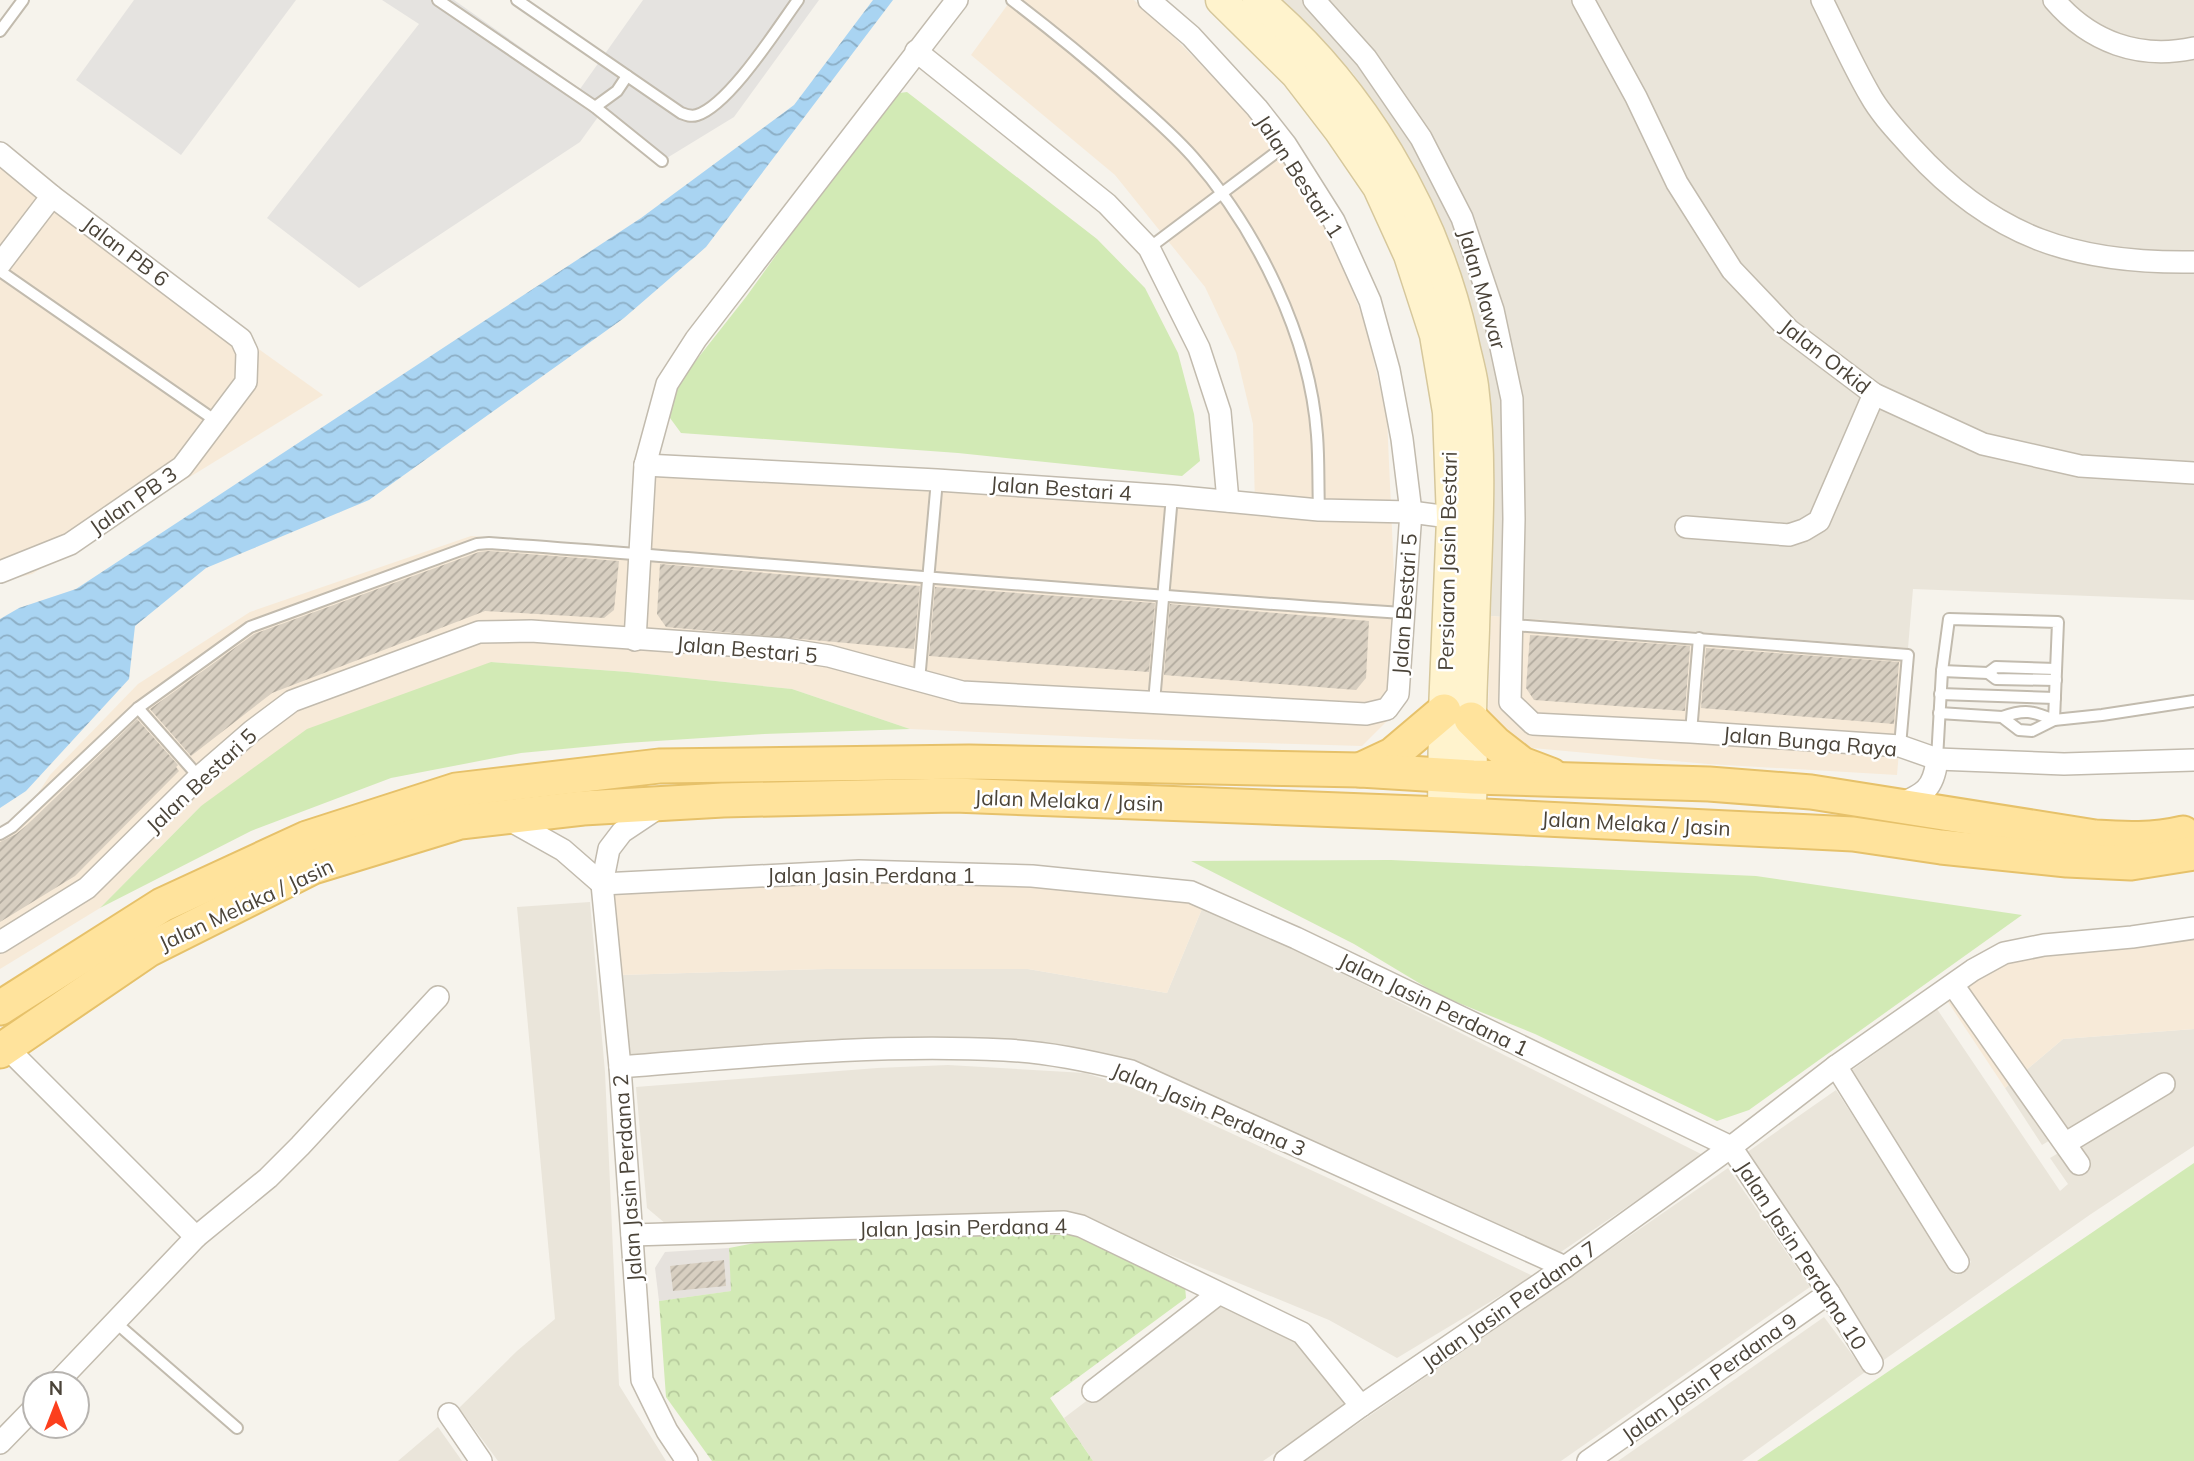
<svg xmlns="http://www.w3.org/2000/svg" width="2194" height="1461" font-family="Mulish,sans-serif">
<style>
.residential{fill:#eae5da}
.commercial{fill:#f7ead8}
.industrial{fill:#e6e2dd}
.green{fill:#d2eab5}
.park{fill:url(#park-crowns)}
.parking{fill:#e5e3e0}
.water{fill:url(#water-waves)}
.building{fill:url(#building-hatch)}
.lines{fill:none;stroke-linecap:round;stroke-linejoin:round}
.lane-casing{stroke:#c2bbae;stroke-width:14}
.street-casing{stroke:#c2bbae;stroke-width:24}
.secondary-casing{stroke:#d6c79b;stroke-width:33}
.primary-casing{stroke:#e6c16a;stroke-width:37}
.lane{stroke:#fff;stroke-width:10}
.street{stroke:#fff;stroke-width:21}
.secondary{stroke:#fff3cd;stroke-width:30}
.primary{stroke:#ffe39c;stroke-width:33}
.labels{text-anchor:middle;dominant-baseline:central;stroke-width:5;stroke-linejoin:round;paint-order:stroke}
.street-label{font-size:21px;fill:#4b4439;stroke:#fff}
</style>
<defs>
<pattern id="park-crowns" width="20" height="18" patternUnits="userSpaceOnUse" patternTransform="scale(1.75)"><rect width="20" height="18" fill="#d2eab5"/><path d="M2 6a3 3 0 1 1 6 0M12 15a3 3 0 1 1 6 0" fill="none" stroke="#b6ca9c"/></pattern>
<pattern id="water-waves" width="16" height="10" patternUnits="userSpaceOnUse" patternTransform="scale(1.75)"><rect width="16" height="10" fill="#a9d4f2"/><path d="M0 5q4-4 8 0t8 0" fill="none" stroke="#8caec5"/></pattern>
<pattern id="building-hatch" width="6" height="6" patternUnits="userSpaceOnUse" patternTransform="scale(1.75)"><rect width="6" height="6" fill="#d8cfc1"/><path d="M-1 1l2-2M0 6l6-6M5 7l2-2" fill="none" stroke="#b1aa9e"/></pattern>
</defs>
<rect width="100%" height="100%" fill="#f6f3ec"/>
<g class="residential">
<path d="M 1281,0 L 2194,0 L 2194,600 L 1913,589 L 1908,648 L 1491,616 L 1494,444 L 1482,351 L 1455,256 L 1430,199 L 1400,143 L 1375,104 L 1351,71 Z"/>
<path d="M 590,902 L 605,1072 L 619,1385 L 666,1461 L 498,1461 L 459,1408 L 517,1351 L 555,1319 L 517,907 Z"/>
<path d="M 1204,904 L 1703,1155 L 1555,1256 L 1130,1061 L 1001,1044 L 626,1060 L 620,975 L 826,969 L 1028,969 L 1167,993 Z"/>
<path d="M 1937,1009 L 2060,1191 L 2068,1184 L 2050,1158 L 2170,1087 L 2161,1074 L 2042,1145 L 2005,1088 L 2063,1039 L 2194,1029 L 2194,1146 L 2091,1214 L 1881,1362 L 1746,1153 L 1836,1090 L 1956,1275 L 1971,1262 L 1848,1073 Z"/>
<path d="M 948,1065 L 1085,1073 L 1133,1088 L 1337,1182 L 1533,1276 L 1397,1358 L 1329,1320 L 1136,1241 L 1073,1213 L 666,1224 L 647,1208 L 636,1087 L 877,1068 Z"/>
<path d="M 1728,1168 L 1810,1287 L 1561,1461 L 1304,1461 Z"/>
<path d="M 1218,1301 L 1300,1342 L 1350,1403 L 1263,1461 L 1093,1461 L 1064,1418 Z"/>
<path d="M 1824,1317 L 1865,1372 L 1742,1461 L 1618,1461 Z"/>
<path d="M 438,1427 L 462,1461 L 398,1461 Z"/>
</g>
<g class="commercial">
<path d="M 1011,0 L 1134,0 L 1172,35 L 1266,132 L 1326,225 L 1365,323 L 1387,418 L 1400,708 L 1362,746 L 1133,739 L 910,729 L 792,689 L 628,672 L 491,662 L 201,806 L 100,908 L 0,969 L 0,830 L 23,816 L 50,775 L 138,684 L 250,612 L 471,536 L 634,547 L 639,455 L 1255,506 L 1253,424 L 1236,353 L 1205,287 L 1115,175 L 971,55 Z"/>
<path d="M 0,164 L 323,395 L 32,574 L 0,582 Z"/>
<path d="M 1491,616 L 1908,648 L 1897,775 L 1708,764 L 1522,747 L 1488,713 Z"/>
<path d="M 738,878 L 1070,879 L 1204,904 L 1167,993 L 1028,969 L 826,969 L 620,975 L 608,888 Z"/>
<path d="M 2194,937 L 2194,1029 L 2063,1039 L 2005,1088 L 1946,999 L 2004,961 L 2050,953 Z"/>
</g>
<path class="industrial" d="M 729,1248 L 732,1291 L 659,1301 L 655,1268 L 665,1252 Z"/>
<g class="green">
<path d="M 907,92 L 1097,239 L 1145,288 L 1178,353 L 1194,414 L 1200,461 L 1182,476 L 958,453 L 681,433 L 670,418 L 672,391 L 746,297 L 892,94 Z"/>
<path d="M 491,662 L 628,672 L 792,689 L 910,729 L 764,734 L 626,743 L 521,753 L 391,778 L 251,831 L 100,908 L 201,806 L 307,729 Z"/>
<path d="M 1391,860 L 1756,876 L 2022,915 L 1749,1110 L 1717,1121 L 1535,1034 L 1439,995 L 1354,944 L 1191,861 Z"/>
<path d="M 2194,1163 L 2194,1461 L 1757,1461 Z"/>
</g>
<path class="park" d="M 913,1233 L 1078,1235 L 1185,1286 L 1186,1298 L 1050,1398 L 1093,1461 L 712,1461 L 666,1397 L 659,1301 L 731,1291 L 729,1248 L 755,1243 Z"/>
<g class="parking">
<path d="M 134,0 L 296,0 L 181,155 L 76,80 Z"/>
<path d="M 382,0 L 454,0 L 580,89 L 643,0 L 819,0 L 734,117 L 662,161 L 603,110 L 580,142 L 359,288 L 267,218 L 419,24 Z"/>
</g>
<path class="water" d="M 873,0 L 893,0 L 706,247 L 624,318 L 369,500 L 206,568 L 135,626 L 129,679 L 26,791 L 0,808 L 0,619 L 19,608 L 76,589 L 641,218 L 794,105 Z"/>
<g class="building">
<path d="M 489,551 L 619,561 L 614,610 L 604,618 L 485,611 L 272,693 L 191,756 L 150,709 L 254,634 L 479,552 Z"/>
<path d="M 660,564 L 920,586 L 914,649 L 666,627 L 657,614 Z"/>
<path d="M 935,587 L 1155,603 L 1149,672 L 929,656 Z"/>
<path d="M 1170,604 L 1369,621 L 1366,678 L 1356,690 L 1164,675 Z"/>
<path d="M 1530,635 L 1690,646 L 1685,711 L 1534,700 L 1526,688 Z"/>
<path d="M 1706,648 L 1899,662 L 1894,724 L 1701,708 Z"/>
<path d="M 137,719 L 178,765 L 176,767 L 179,771 L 75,876 L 0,922 L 0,842 L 16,834 L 27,825 Z"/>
<path d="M 724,1260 L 726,1286 L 673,1291 L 670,1266 Z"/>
</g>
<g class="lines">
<g class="lane-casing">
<g id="lane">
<path d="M 438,0 L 595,107 L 662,161"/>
<path d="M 517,0 L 681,113 C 686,115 691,117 697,115 C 729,105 777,29 798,0"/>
<path d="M 1012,0 C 1050,29 1087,59 1123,91 C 1147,112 1172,133 1193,157 C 1257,230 1310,337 1317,435 C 1319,460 1318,485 1319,510"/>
<path d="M 0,31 L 23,0"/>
<path d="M 595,107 L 617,91 L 627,76"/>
<path d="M 1149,248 L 1286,145"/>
<path d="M 0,271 L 216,421"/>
<path d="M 1513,625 L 1908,655 L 1900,746"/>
<path d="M 1942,671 L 1988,673 L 1996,679 L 2056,680"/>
<path d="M 1988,673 L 1996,667 L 2056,669"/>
<path d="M 919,681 L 937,480"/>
<path d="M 1940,694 L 2055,698"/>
<path d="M 1154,702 L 1172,496"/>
<path d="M 138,708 L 199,777"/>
<path d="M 1939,713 L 2002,717 L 2019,730 L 2032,731 L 2054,720 L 2102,715 L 2194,701"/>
<path d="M 1691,732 L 1699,638"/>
<path d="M 1937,759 L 1942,671 L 1949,619 L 2058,622 L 2054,720 C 2032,711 2025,709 2002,717"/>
<path d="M 0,834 L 12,827 L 138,708 L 250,627 L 477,544 L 489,543 C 793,565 1098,593 1402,613"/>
<path d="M 115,1322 L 237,1428"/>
</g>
</g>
<g class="street-casing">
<g id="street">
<path d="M 1314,0 L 1366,58 L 1421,138 L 1462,218 L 1493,310 L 1512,399 L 1514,519 L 1510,702 L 1533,724 L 1691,732 L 1900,746 L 1937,759 L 2064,764 L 2194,760"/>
<path d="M 1583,0 L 1636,97 L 1677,183 L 1732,270 L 1789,330 L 1874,394 L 1983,444 L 2080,466 L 2194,473"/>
<path d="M 1822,0 C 1838,32 1852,64 1870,95 C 1881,115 1898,132 1913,149 C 1994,238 2076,264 2194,262"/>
<path d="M 2054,0 C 2090,42 2139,60 2194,48"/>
<path d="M 916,51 L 1107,204 L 1149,248 L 1199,348 L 1220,412 L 1228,501"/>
<path d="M 0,153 L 52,196 L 241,339 L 247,352 L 246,382 L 182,467 L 70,544 L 0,572"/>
<path d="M 0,264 L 52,196"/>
<path d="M 645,465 L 937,480 L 1172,496 L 1319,510 L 1411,512 L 1464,519"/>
<path d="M 1686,527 L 1789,535 L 1804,530 L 1819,521 L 1874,394"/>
<path d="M 635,640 L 645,465 L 667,384 L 696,339 L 957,0"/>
<path d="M 1898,805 C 1924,794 1934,789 1937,759"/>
<path d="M 661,806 L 622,832 L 609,849 L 602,884 L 620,1067 L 642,1380 L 667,1431 L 687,1461"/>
<path d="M 506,818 L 563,850 L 602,884"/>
<path d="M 602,884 L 859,871 L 1032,876 L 1191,892 L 1296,938 L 1731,1147"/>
<path d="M 0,942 L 87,888 L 199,777 L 252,731 L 292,701 L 479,632 L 531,631 L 784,649 L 829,656 L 962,692 L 1366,714 L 1387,709 L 1398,694 L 1411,512 L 1402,439 L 1389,370 L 1370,301 L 1334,221 L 1286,145 L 1257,108 L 1191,36 L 1149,0"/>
<path d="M 1953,985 L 2079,1164"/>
<path d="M 6,1047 L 196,1237"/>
<path d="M 1836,1066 L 1958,1262"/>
<path d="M 620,1067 C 748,1057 876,1043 1004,1050 C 1047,1052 1089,1061 1131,1071 L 1565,1267"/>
<path d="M 2066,1143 L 2164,1084"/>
<path d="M 1731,1147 L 1829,1293 L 1872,1363"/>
<path d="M 632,1235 L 1064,1222 L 1081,1226 L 1302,1333 L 1361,1406"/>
<path d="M 56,1384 L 196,1237 L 268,1178 L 300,1146 L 438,997"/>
<path d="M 1093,1391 L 1218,1294"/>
<path d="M 449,1414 L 481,1461"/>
<path d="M 0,1443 L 35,1407"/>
<path d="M 1285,1461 L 1361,1406 L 1565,1267 L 1731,1147 L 1836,1066 L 1973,970 L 2004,953 L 2044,945 L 2132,937 L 2194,928"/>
<path d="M 1588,1461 L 1829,1293"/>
</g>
</g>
<g class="secondary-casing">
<g id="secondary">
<path d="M 1221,0 L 1296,74 L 1339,130 L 1378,187 L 1409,255 L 1435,335 L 1448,412 L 1452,519 L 1444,711 L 1443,814"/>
<path d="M 1258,0 C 1361,87 1434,209 1463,340 C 1466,355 1471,371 1473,386 C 1483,466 1476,550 1474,630 C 1473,660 1471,691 1471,721 C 1472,753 1473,784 1470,816"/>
</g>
</g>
<g class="primary-casing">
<g id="primary">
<path d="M 1471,719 L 1495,743 L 1522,764 L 1551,775"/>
<path d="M 1360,770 L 1392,755 L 1444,711"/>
<path d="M 0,1008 L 162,905 L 307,838 L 456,790 L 659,766 L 969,762 L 1360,770 L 1473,777 L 1709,784 L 1811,792 L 2095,837 C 2125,839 2153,840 2183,833"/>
<path d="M 0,1051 L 148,950 L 313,867 L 460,822 L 583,808 L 723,800 L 954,795 L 1443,814 L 1853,834 L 1941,847 L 2067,860 L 2131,863 L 2194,853"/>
</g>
</g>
<use href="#lane" class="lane"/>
<use href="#street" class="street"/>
<use href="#secondary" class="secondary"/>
<use href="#primary" class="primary"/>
</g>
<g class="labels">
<g class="street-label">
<text transform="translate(1300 176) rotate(57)">Jalan Bestari 1</text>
<text transform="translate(126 251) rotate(37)">Jalan PB 6</text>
<text transform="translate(1483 289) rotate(74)">Jalan Mawar</text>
<text transform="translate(1826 356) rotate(38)">Jalan Orkid</text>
<text transform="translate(1061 488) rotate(4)">Jalan Bestari 4</text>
<text transform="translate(133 500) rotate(-35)">Jalan PB 3</text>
<text transform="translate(1447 561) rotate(-89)">Persiaran Jasin Bestari</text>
<text transform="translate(1404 604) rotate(-86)">Jalan Bestari 5</text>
<text transform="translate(747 649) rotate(5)">Jalan Bestari 5</text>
<text transform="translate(1810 741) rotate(5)">Jalan Bunga Raya</text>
<text transform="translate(201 780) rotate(-43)">Jalan Bestari 5</text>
<text transform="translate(1069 800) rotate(2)">Jalan Melaka / Jasin</text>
<text transform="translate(1636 823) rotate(3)">Jalan Melaka / Jasin</text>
<text x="871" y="875">Jalan Jasin Perdana 1</text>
<text transform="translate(246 904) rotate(-25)">Jalan Melaka / Jasin</text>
<text transform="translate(1434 1004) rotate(26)">Jalan Jasin Perdana 1</text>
<text transform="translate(1209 1109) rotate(23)">Jalan Jasin Perdana 3</text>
<text transform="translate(627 1178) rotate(-94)">Jalan Jasin Perdana 2</text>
<text transform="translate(963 1227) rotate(-1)">Jalan Jasin Perdana 4</text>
<text transform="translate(1802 1255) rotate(57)">Jalan Jasin Perdana 10</text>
<text transform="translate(1509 1305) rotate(-35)">Jalan Jasin Perdana 7</text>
<text transform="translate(1709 1377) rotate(-35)">Jalan Jasin Perdana 9</text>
</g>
</g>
<g transform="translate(56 1405)"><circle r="33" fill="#ffffff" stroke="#b7b4b0" stroke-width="2"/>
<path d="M0-5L12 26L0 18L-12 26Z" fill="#fc3f1d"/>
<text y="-10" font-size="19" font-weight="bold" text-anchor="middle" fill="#4b4439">N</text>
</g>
</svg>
